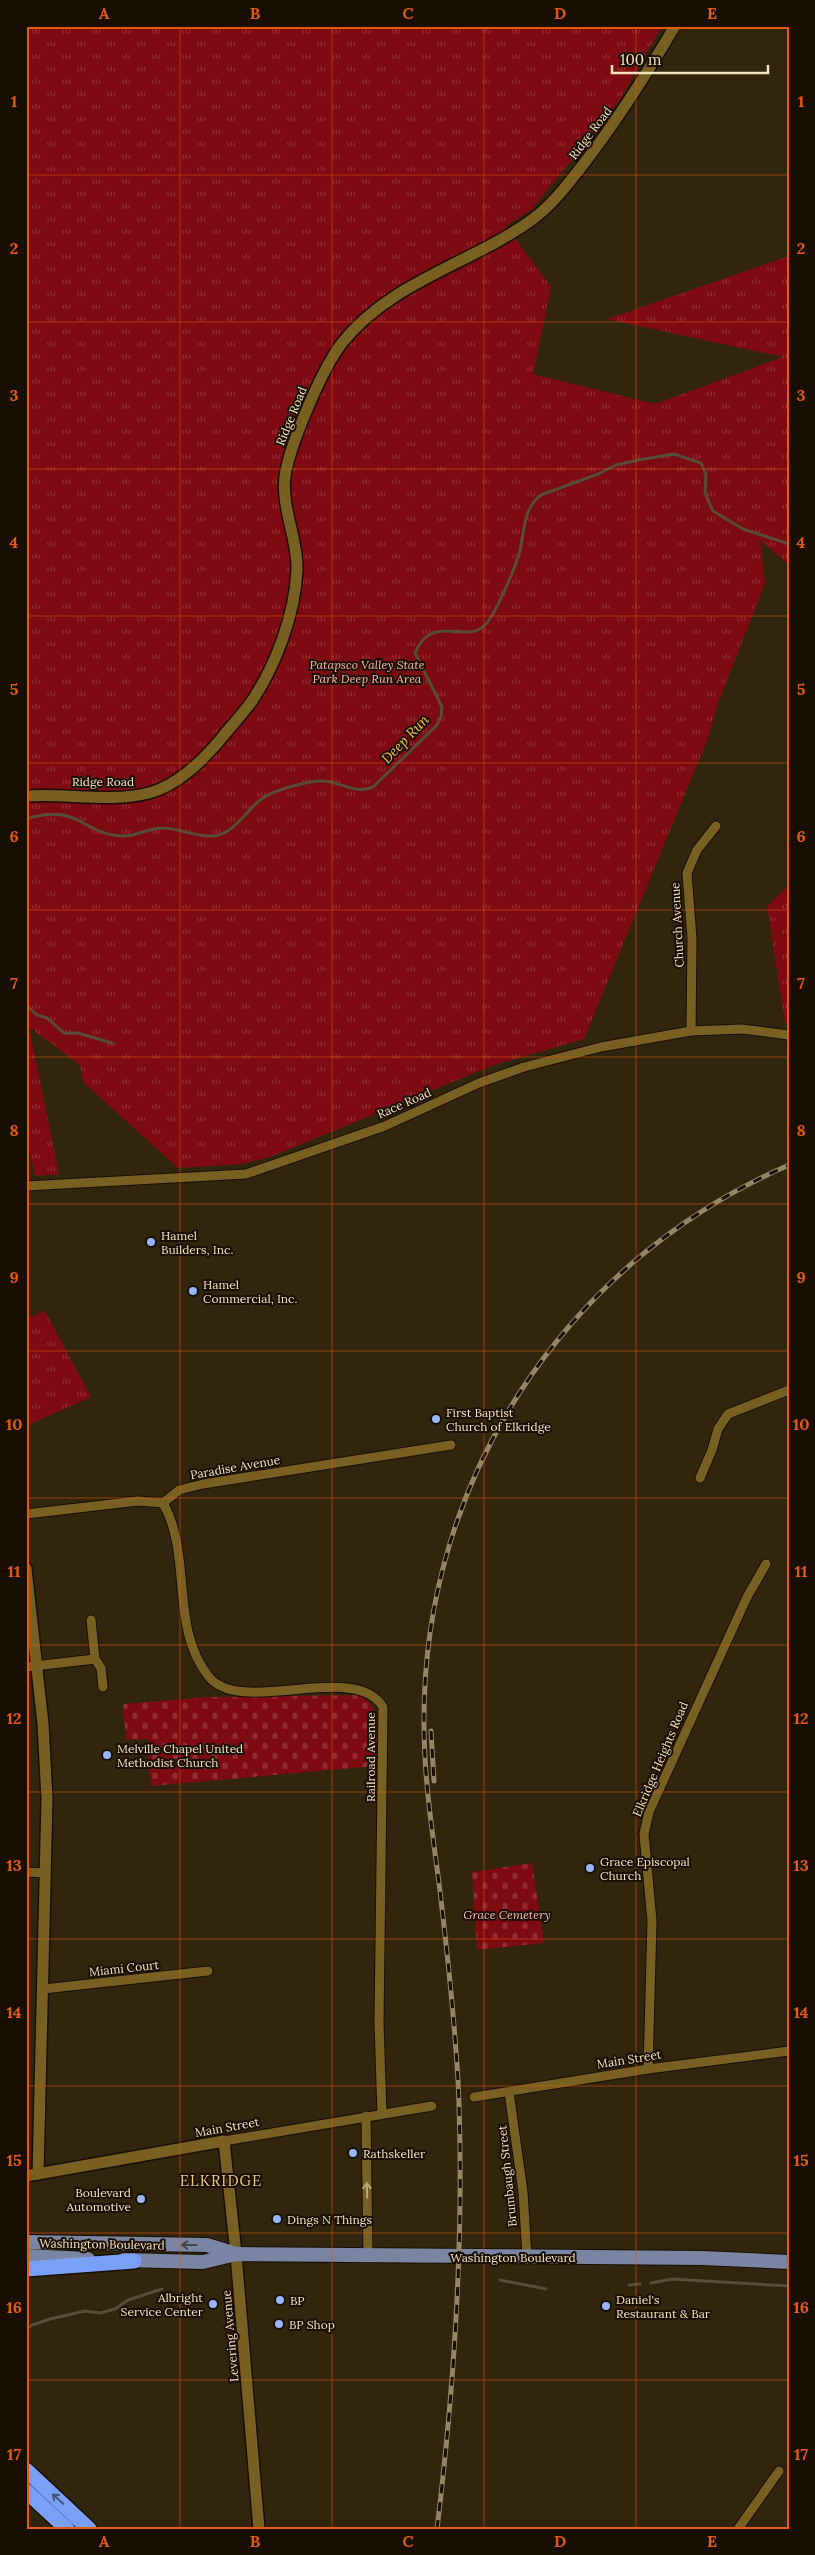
<svg xmlns="http://www.w3.org/2000/svg" width="815" height="2555" font-family="Lora,serif">
<style>
.cemetery{fill:url(#cemetery-stones)}
.park{fill:url(#park-tufts)}
.lines{fill:none;stroke-linecap:round;stroke-linejoin:round}
.stream{stroke:#574d39;stroke-width:3}
.minor-casing{stroke:#190f00;stroke-width:11}
.tertiary-casing{stroke:#190f00;stroke-width:14}
.primary-casing{stroke:#190f00;stroke-width:16}
.motorway-casing{stroke:#190f00;stroke-width:18}
.minor{stroke:#785f22;stroke-width:9}
.tertiary{stroke:#785f22;stroke-width:11}
.primary{stroke:#7985a2;stroke-width:14}
.motorway{stroke:#7a9ff7;stroke-width:15}
.rail-casing{stroke:#938565;stroke-width:5}
.rail{stroke:#190f00;stroke-width:3;stroke-dasharray:9;stroke-linecap:butt}
.oneway{stroke:#bca877}
.oneway2{stroke:#444449}
.oneway3{stroke:#4a577c}
.grid{fill:none;stroke:#e8590c;stroke-width:1;stroke-opacity:0.55}
.poi-dot{fill:#97b6fd;stroke:#190f00;stroke-width:2}
.labels{text-anchor:middle;dominant-baseline:central;stroke-width:4;stroke-linejoin:round;paint-order:stroke}
.street-label{font-size:12px;fill:#f4e3bd;stroke:#190f00}
.park-label{font-size:12px;font-style:italic;fill:#fab8b1;stroke:#190f00}
.poi-label{font-size:12px;fill:#f4e3bd;stroke:#190f00;text-anchor:start}
.water-label{font-size:14px;font-style:italic;fill:#fdc73f;stroke:#190f00}
.quarter-label{font-size:15px;letter-spacing:1px;fill:#eecb7d;stroke:#190f00}
.neatline{fill:none;stroke:#e8590c;stroke-width:2}
.grid-label{font-size:16px;text-anchor:middle;font-weight:bold;fill:#e8590c}
</style>
<defs>
<pattern id="cemetery-stones" width="16" height="16" patternUnits="userSpaceOnUse" patternTransform="scale(1.25)"><rect width="16" height="16" fill="#7f0b12"/><path d="M2 7V4a2 2 0 0 1 4 0v3zM10 15v-3a2 2 0 0 1 4 0v3z" fill="#922e33"/></pattern>
<pattern id="park-tufts" width="24" height="20" patternUnits="userSpaceOnUse" patternTransform="scale(1.25)"><rect width="24" height="20" fill="#7f0b12"/><path d="M3 7l-1-3M5 7V3M7 7l1-3M15 17l-1-3M17 17v-4M19 17l1-3" fill="none" stroke="#922e33"/></pattern>
</defs>
<rect width="100%" height="100%" fill="#31260d"/>
<g class="cemetery">
<path d="M 360,1695 C 386,1711 378,1740 376,1766 L 151,1786 L 147,1739 L 126,1740 L 123,1704 L 210,1697 Z"/>
<path d="M 532,1863 L 544,1943 L 477,1950 L 472,1872 Z"/>
</g>
<g class="park">
<path d="M 26,26 L 662,26 L 618,103 L 531,210 L 506,226 L 551,287 L 533,374 L 655,404 L 783,357 L 607,319 L 789,256 L 789,565 L 760,540 L 765,583 L 718,703 L 708,738 L 584,1039 L 491,1066 L 275,1155 L 243,1164 L 178,1168 L 83,1082 L 80,1065 L 29,1027 L 59,1174 L 35,1176 L 26,1132 Z"/>
<path d="M 789,885 L 789,1024 L 785,1023 L 767,906 Z"/>
<path d="M 45,1311 L 91,1397 L 26,1426 L 26,1319 Z"/>
</g>
<g class="lines">
<g class="stream">
<path d="M 26,819 C 80,802 83,836 124,836 C 138,836 150,827 165,828 C 180,829 194,836 210,836 C 236,837 248,803 270,794 C 281,789 310,780 322,781 C 341,781 353,795 373,787 L 437,725 L 441,717 L 442,707 L 415,653 C 433,611 467,646 486,624 C 497,611 514,570 519,554 C 525,533 522,509 541,495 L 598,474 L 616,465 L 638,460 L 674,454 L 701,463 L 706,474 L 705,493 L 713,511 L 743,529 L 789,544"/>
<path d="M 26,1005 L 37,1015 L 47,1018 L 64,1033 L 78,1033 L 112,1043"/>
<path d="M 500,2280 L 546,2289"/>
<path d="M 651,2283 L 672,2279 L 789,2286"/>
<path d="M 629,2285 L 640,2284"/>
<path d="M 26,2329 L 32,2325 L 50,2319 L 85,2311 L 100,2313 L 115,2309 L 128,2300 L 162,2289"/>
</g>
<g class="minor-casing">
<g id="minor">
<path d="M 691,1031 L 692,939 L 687,873 L 697,850 L 716,826"/>
<path d="M 26,1186 L 246,1174 L 385,1126 L 479,1083 L 524,1067 L 601,1047 L 691,1031 L 742,1029 L 789,1035"/>
<path d="M 700,1478 L 712,1450 L 718,1429 L 728,1414 L 789,1390"/>
<path d="M 163,1503 C 193,1556 169,1627 209,1677 C 242,1717 355,1660 383,1707 L 379,2023 L 382,2114"/>
<path d="M 26,1514 L 138,1501 L 163,1503 L 179,1490 L 203,1484 L 451,1445"/>
<path d="M 91,1620 L 95,1659 L 101,1668 L 103,1687"/>
<path d="M 26,1667 L 95,1659"/>
<path d="M 26,1872 L 46,1873"/>
<path d="M 43,1989 L 208,1971"/>
<path d="M 648,2069 L 652,1921 L 644,1834 L 649,1812 L 747,1597 L 766,1564"/>
<path d="M 509,2092 L 523,2192 L 527,2257"/>
<path d="M 474,2097 L 648,2069 L 789,2051"/>
<path d="M 366,2116 L 368,2257"/>
<path d="M 224,2141 L 432,2106"/>
<path d="M 738,2529 L 779,2471"/>
</g>
</g>
<g class="tertiary-casing">
<g id="tertiary">
<path d="M 26,796 C 66,793 110,803 149,793 C 178,785 201,762 220,740 C 230,727 242,715 252,701 C 276,665 295,614 297,570 C 298,539 281,508 285,476 C 290,444 322,369 342,343 C 391,281 471,264 533,219 C 553,204 567,185 582,166 C 617,121 646,75 675,26"/>
<path d="M 26,1568 L 43,1724 L 47,1799 L 38,2174"/>
<path d="M 26,2176 L 224,2141 L 236,2254 L 259,2529"/>
</g>
</g>
<g class="primary-casing">
<g id="primary">
<path d="M 26,2242 L 207,2245 L 236,2254"/>
<path d="M 26,2256 L 88,2259"/>
<path d="M 124,2260 L 203,2262 L 236,2254 L 702,2258 L 789,2262"/>
</g>
</g>
<g class="motorway-casing">
<g id="motorway">
<path d="M 26,2269 L 134,2261"/>
<path d="M 26,2470 L 89,2529"/>
<path d="M 26,2491 L 67,2529"/>
</g>
</g>
<use href="#minor" class="minor"/>
<use href="#tertiary" class="tertiary"/>
<use href="#primary" class="primary"/>
<use href="#motorway" class="motorway"/>
<g class="rail-casing">
<g id="rail">
<path d="M 431,1731 L 434,1781"/>
<path d="M 437,2529 C 455,2380 465,2231 458,2080 C 454,2014 447,1949 439,1883 C 432,1830 424,1778 424,1724 C 422,1480 565,1262 789,1165"/>
</g>
</g>
<use href="#rail" class="rail"/>
</g>
<defs><path id="oneway-shaft" d="M-6 0H5M1.5-3L5.5 0L1.5 3" fill="none" stroke-width="1.6" stroke-linecap="round" stroke-linejoin="round" transform="scale(1.25)"/></defs>
<use class="oneway" href="#oneway-shaft" transform="translate(367 2190) rotate(-91)"/>
<use class="oneway2" href="#oneway-shaft" transform="translate(189 2245) rotate(-180)"/>
<use class="oneway3" href="#oneway-shaft" transform="translate(58 2499) rotate(-138)"/>
<path class="grid" d="M 180,26 L 180,2529M 332,26 L 332,2529M 484,26 L 484,2529M 636,26 L 636,2529M 26,175 L 789,175M 26,322 L 789,322M 26,469 L 789,469M 26,616 L 789,616M 26,763 L 789,763M 26,910 L 789,910M 26,1057 L 789,1057M 26,1204 L 789,1204M 26,1351 L 789,1351M 26,1498 L 789,1498M 26,1645 L 789,1645M 26,1792 L 789,1792M 26,1939 L 789,1939M 26,2086 L 789,2086M 26,2233 L 789,2233M 26,2380 L 789,2380"/>
<g class="poi-dot">
<circle cx="151" cy="1242" r="5"/>
<circle cx="193" cy="1291" r="5"/>
<circle cx="436" cy="1419" r="5"/>
<circle cx="107" cy="1755" r="5"/>
<circle cx="590" cy="1868" r="5"/>
<circle cx="353" cy="2153" r="5"/>
<circle cx="141" cy="2199" r="5"/>
<circle cx="277" cy="2219" r="5"/>
<circle cx="280" cy="2300" r="5"/>
<circle cx="213" cy="2304" r="5"/>
<circle cx="606" cy="2306" r="5"/>
<circle cx="279" cy="2324" r="5"/>
</g>
<g class="labels">
<g class="street-label">
<text transform="translate(590 133) rotate(-53)">Ridge Road</text>
<text transform="translate(291 416) rotate(-68)">Ridge Road</text>
<text x="103" y="781">Ridge Road</text>
<text transform="translate(677 925) rotate(-93)">Church Avenue</text>
<text transform="translate(404 1103) rotate(-24)">Race Road</text>
<text transform="translate(235 1467) rotate(-10)">Paradise Avenue</text>
<text transform="translate(370 1757) rotate(-90)">Railroad Avenue</text>
<text transform="translate(660 1759) rotate(-67)">Elkridge Heights Road</text>
<text transform="translate(124 1968) rotate(-6)">Miami Court</text>
<text transform="translate(629 2059) rotate(-9)">Main Street</text>
<text transform="translate(227 2127) rotate(-10)">Main Street</text>
<text transform="translate(507 2176) rotate(-96)">Brumbaugh Street</text>
<text transform="translate(102 2244) rotate(1)">Washington Boulevard</text>
<text x="513" y="2257">Washington Boulevard</text>
<text transform="translate(230 2336) rotate(-95)">Levering Avenue</text>
</g>
<g class="park-label">
<text x="367" y="664">Patapsco Valley State<tspan x="367" dy="14">Park Deep Run Area</tspan></text>
<text x="507" y="1914">Grace Cemetery</text>
</g>
<g class="poi-label">
<text x="161" y="1235">Hamel<tspan x="161" dy="14">Builders, Inc.</tspan></text>
<text x="203" y="1284">Hamel<tspan x="203" dy="14">Commercial, Inc.</tspan></text>
<text x="446" y="1412">First Baptist<tspan x="446" dy="14">Church of Elkridge</tspan></text>
<text x="117" y="1748">Melville Chapel United<tspan x="117" dy="14">Methodist Church</tspan></text>
<text x="600" y="1861">Grace Episcopal<tspan x="600" dy="14">Church</tspan></text>
<text x="363" y="2153">Rathskeller</text>
<text x="131" y="2192" text-anchor="end">Boulevard<tspan x="131" dy="14">Automotive</tspan></text>
<text x="287" y="2219">Dings N Things</text>
<text x="203" y="2297" text-anchor="end">Albright<tspan x="203" dy="14">Service Center</tspan></text>
<text x="616" y="2299">Daniel's<tspan x="616" dy="14">Restaurant &amp; Bar</tspan></text>
<text x="290" y="2300">BP</text>
<text x="289" y="2324">BP Shop</text>
</g>
<g class="water-label">
<text transform="translate(405 739) rotate(-46)">Deep Run</text>
</g>
<g class="quarter-label">
<text x="221" y="2180">ELKRIDGE</text>
</g>
</g>
<rect width="815" height="2555" fill="none" stroke="#190f00" stroke-width="55"/>
<path d="M612 65v8h156v-8" fill="none" stroke="#f4e3bd" stroke-width="2.5"/>
<text x="620" y="65" font-size="15" fill="#f4e3bd" stroke="#190f00" stroke-width="4" paint-order="stroke">100 m</text>
<rect x="28" y="28" width="760" height="2500" class="neatline"/>
<g class="grid-label">
<text x="104" y="19">A</text>
<text x="255" y="19">B</text>
<text x="408" y="19">C</text>
<text x="560" y="19">D</text>
<text x="712" y="19">E</text>
<text x="14" y="107">1</text>
<text x="801" y="107">1</text>
<text x="14" y="254">2</text>
<text x="801" y="254">2</text>
<text x="14" y="401">3</text>
<text x="801" y="401">3</text>
<text x="14" y="548">4</text>
<text x="801" y="548">4</text>
<text x="14" y="695">5</text>
<text x="801" y="695">5</text>
<text x="14" y="842">6</text>
<text x="801" y="842">6</text>
<text x="14" y="989">7</text>
<text x="801" y="989">7</text>
<text x="14" y="1136">8</text>
<text x="801" y="1136">8</text>
<text x="14" y="1283">9</text>
<text x="801" y="1283">9</text>
<text x="14" y="1430">10</text>
<text x="801" y="1430">10</text>
<text x="14" y="1577">11</text>
<text x="801" y="1577">11</text>
<text x="14" y="1724">12</text>
<text x="801" y="1724">12</text>
<text x="14" y="1871">13</text>
<text x="801" y="1871">13</text>
<text x="14" y="2018">14</text>
<text x="801" y="2018">14</text>
<text x="14" y="2166">15</text>
<text x="801" y="2166">15</text>
<text x="14" y="2313">16</text>
<text x="801" y="2313">16</text>
<text x="14" y="2460">17</text>
<text x="801" y="2460">17</text>
<text x="104" y="2547">A</text>
<text x="255" y="2547">B</text>
<text x="408" y="2547">C</text>
<text x="560" y="2547">D</text>
<text x="712" y="2547">E</text>
</g>
</svg>
